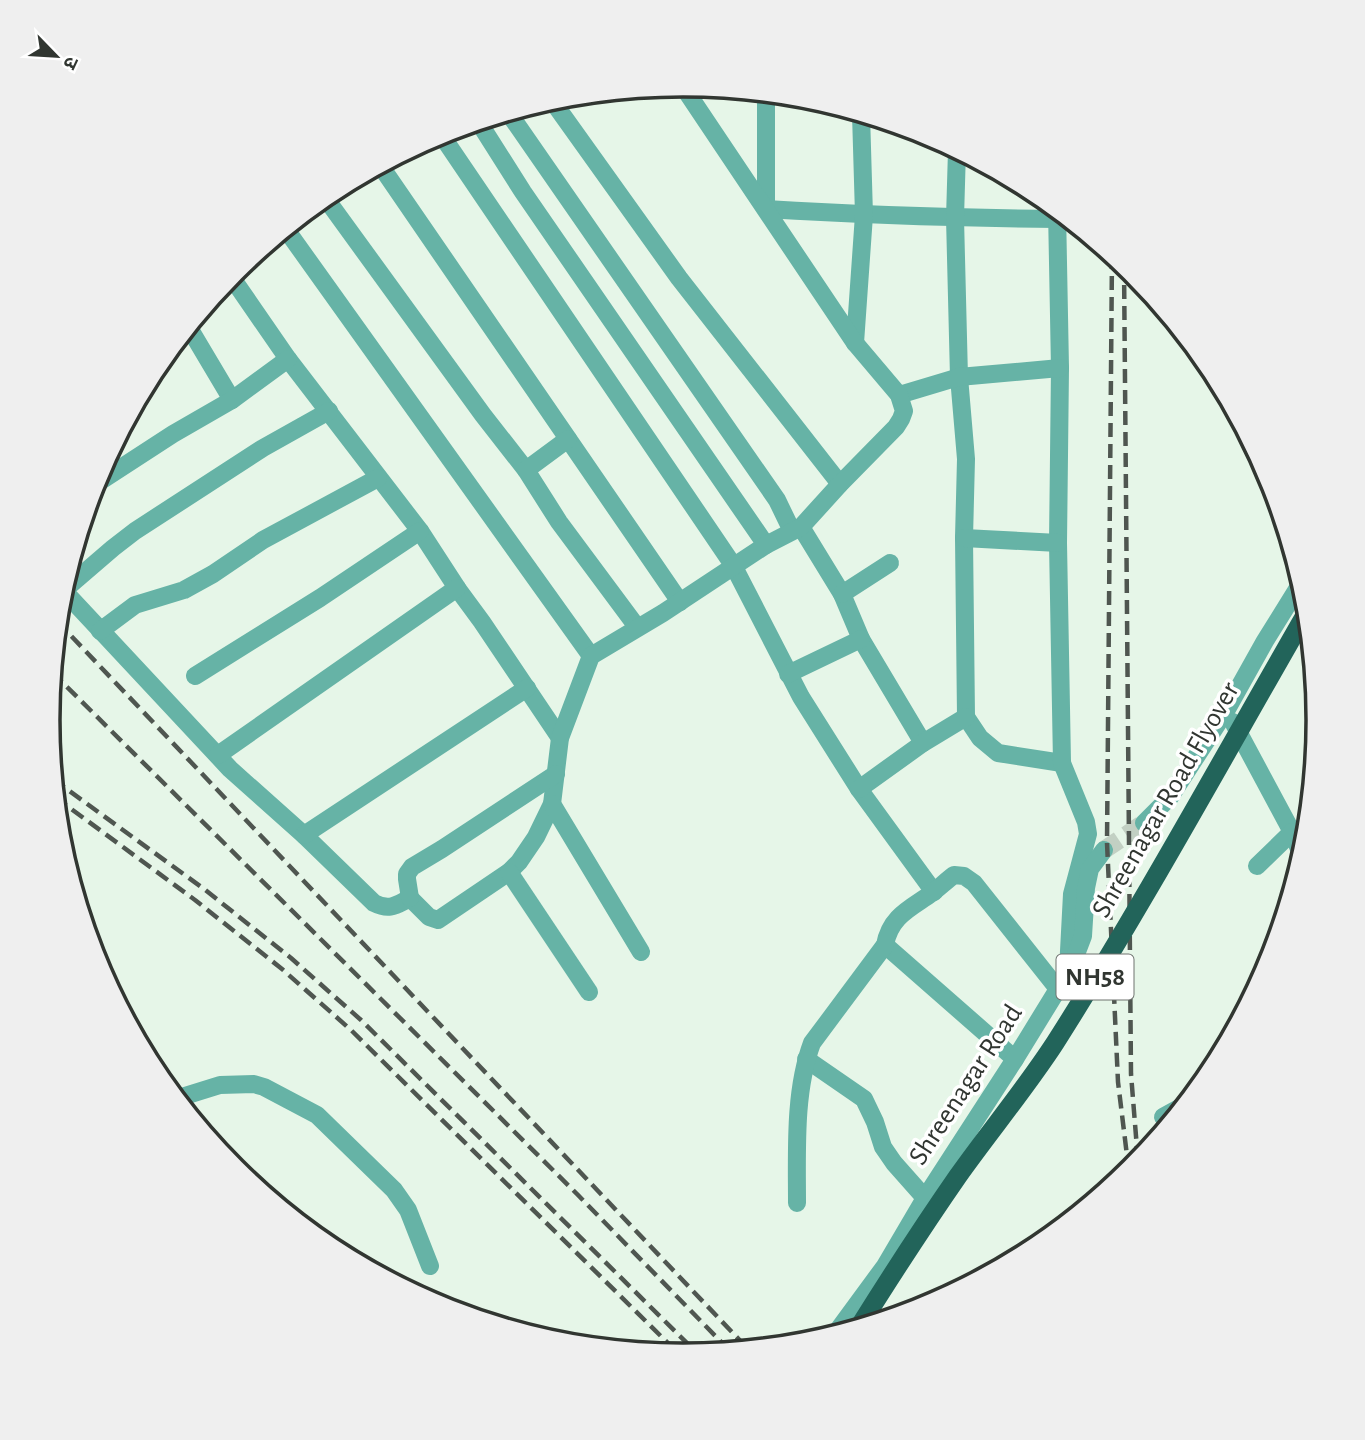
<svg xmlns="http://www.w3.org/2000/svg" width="1365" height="1440" font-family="'Alegreya Sans','Noto Sans Devanagari',sans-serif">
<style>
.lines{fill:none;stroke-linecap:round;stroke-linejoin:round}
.minor-tunnel{stroke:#c2d0c3;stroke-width:18;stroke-dasharray:18 9;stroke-linecap:butt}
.minor{stroke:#66b3a6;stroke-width:18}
.rail{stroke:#4f5650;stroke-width:4.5;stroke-dasharray:14 7;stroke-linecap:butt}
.trunk-bridge{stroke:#22645a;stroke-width:19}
.labels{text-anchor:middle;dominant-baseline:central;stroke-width:7;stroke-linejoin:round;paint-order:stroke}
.shield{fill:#fff;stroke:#6f726f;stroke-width:2}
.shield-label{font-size:26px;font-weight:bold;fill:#313631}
.street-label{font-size:28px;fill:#313631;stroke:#fff}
.rim{fill:none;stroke:#313631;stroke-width:3.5}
</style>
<rect width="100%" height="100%" fill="#e6f6e8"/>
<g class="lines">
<path class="minor-tunnel" d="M 1104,850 L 1144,823"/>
<g class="minor">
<path d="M 766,93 L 766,209 C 863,215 960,218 1058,219"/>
<path d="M 551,99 L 679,278 L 840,484"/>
<path d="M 508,112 L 777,500 L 792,531"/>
<path d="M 478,121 L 523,192 L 766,545"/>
<path d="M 440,133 L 733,565 L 801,697 L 859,789 L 934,892"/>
<path d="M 957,150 L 955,218 L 959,377 L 966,459 L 964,538 L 966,717 L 980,738 L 998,753 L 1062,763"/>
<path d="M 380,165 L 680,602"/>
<path d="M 324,196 L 483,415 L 526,470"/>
<path d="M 1057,210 L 1060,368 L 1058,543 L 1062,763 L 1086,822 L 1088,834 L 1072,894 L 1068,970"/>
<path d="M 285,228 L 591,656"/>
<path d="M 230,275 L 288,359 L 420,531 L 457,588 L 482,622 L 560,738"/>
<path d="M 216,292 L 234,281"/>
<path d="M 188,326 L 232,400"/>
<path d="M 855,343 L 864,215 L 861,114"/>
<path d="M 899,395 L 959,377 L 1060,368"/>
<path d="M 568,439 L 526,470 L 559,522 L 637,627"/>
<path d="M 93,486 L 173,434 L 232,400 L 288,359"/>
<path d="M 801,527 L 842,594 L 861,639 L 923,743"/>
<path d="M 964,538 L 1058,543"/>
<path d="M 62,589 L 230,769 L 304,835 L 374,903 C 390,911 396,905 410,898 L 429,917 L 438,920 L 509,872 L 519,862 L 536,837 L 552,804 L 560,738 L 591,656 L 663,613 L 766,545 L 801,527 L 840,484 L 896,427 L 901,419 L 904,411 L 899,395 L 855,343 L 682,85"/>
<path d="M 63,591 L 113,548 L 135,531 L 263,448 L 329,411"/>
<path d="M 842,594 L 890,563"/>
<path d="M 100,631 L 135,605 L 184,590 L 213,574 L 263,540 L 378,478"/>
<path d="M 788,674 L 861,639"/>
<path d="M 195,676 L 320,598 L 420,531"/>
<path d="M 1233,722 L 1292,832 L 1302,856"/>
<path d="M 218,755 L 457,588"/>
<path d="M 859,789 L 923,743 L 966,717"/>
<path d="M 552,804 L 641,952"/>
<path d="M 1144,823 L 1170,797 L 1227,709 L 1265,641 L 1301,583"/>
<path d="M 304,835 L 527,688"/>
<path d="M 1257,866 L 1292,832"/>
<path d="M 509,872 L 589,992"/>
<path d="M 410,898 L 407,879 L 407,874 L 412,867 L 442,849 L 556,774"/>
<path d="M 885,945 L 1015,1059"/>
<path d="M 806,1059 L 864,1099 L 875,1122 L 883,1147 L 894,1163 L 925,1198"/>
<path d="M 175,1099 L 220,1085 L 254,1084 L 264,1087 L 317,1115 L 394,1190 L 408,1210 L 430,1266"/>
<path d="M 1163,1117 L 1183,1106"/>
<path d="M 797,1203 C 797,1151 794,1091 812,1043 L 885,945 C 890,916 911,908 932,893 C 940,887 946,881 954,875 L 964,876 L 974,883 L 1058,989"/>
<path d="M 835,1334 L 885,1266 L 925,1198 L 1015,1059 L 1058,989 L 1075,957 L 1083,936 L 1086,888 L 1090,869 L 1104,850"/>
</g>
<g class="rail">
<path d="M 1112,255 L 1107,843 L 1118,1082 L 1129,1172"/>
<path d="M 1124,264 L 1131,1074 L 1138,1161"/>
<path d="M 57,621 L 748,1349"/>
<path d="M 52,672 L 577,1194 L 730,1351"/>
<path d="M 53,779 L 204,889 L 291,958 L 361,1020 L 698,1354"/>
<path d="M 55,797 L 195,900 L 282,969 L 351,1030 L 680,1355"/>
</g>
<path class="trunk-bridge" d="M 859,1327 C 891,1276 924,1225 958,1176 C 990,1131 1025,1089 1055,1043 C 1144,903 1224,756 1307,612"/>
</g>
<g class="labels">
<rect class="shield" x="1056.5" y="954.5" width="77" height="45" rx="5"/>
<g class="shield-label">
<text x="1095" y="977">NH58</text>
</g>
<g class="street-label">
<text transform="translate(1166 800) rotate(-60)">Shreenagar Road Flyover</text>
<text transform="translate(966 1085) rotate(-57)">Shreenagar Road</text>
</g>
</g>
<path d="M0 0H1365V1440H0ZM60 720a623 623 0 1 1 1246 0a623 623 0 1 1-1246 0Z" fill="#efefef" fill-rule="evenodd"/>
<path class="rim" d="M60 720a623 623 0 1 1 1246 0a623 623 0 1 1-1246 0Z"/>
<g transform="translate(56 56) rotate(115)" stroke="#ffffff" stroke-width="5" paint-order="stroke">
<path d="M0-5L12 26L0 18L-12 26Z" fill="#313631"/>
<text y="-10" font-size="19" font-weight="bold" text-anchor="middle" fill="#313631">उ</text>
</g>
</svg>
